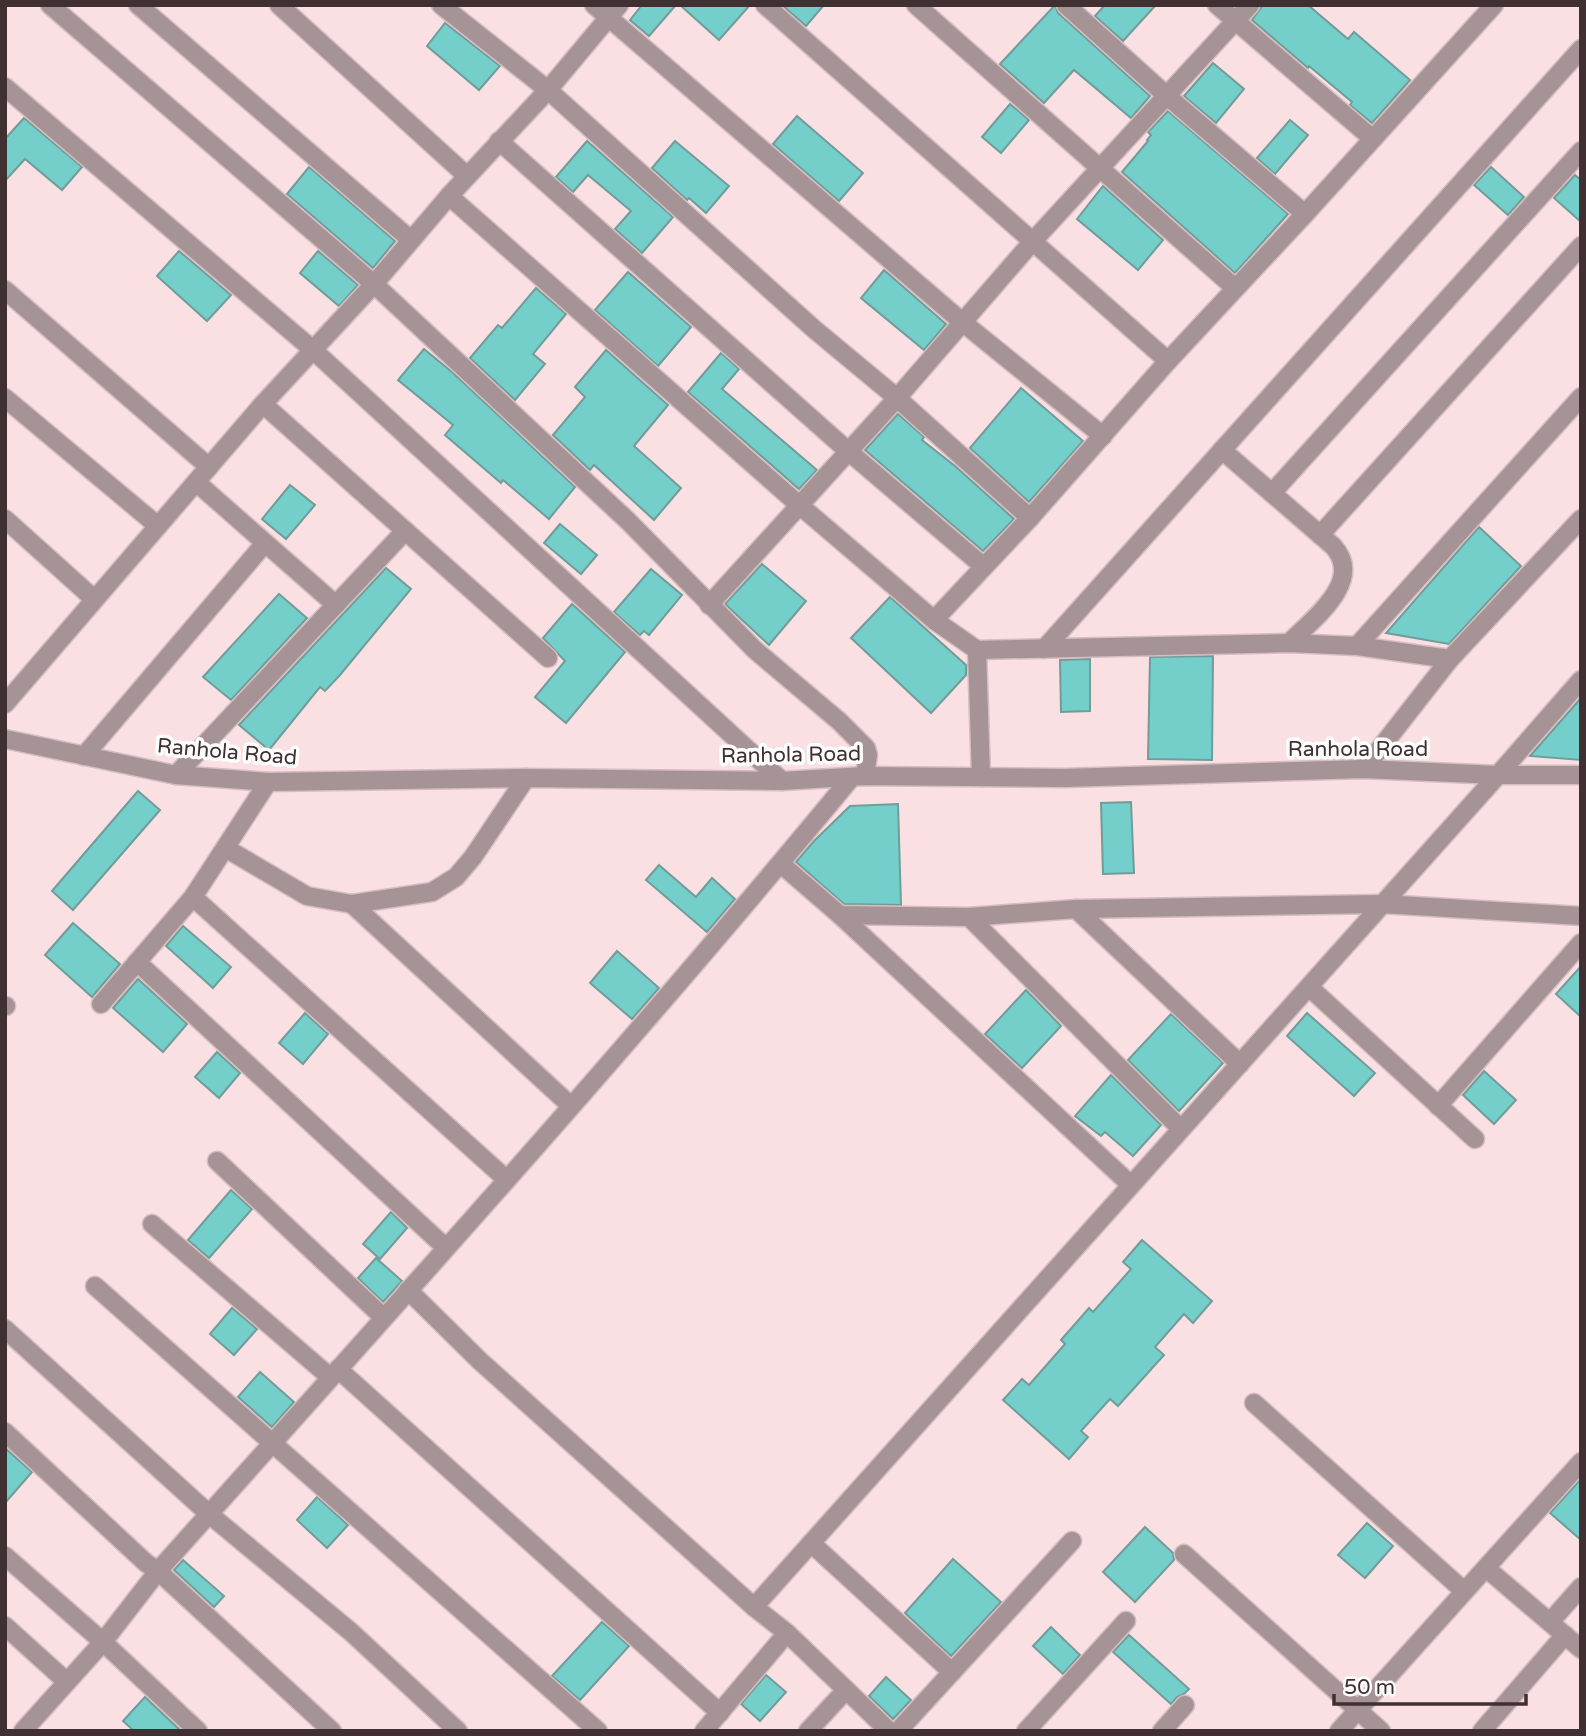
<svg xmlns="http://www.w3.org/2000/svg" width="1586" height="1736" font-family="'Varela Round',sans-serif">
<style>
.building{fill:#74ceca;stroke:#719c9a;stroke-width:2}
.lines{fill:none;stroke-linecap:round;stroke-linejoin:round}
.minor-casing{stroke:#d5bdc0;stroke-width:21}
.tertiary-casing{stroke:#d5bdc0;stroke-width:21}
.minor{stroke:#a59395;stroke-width:18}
.tertiary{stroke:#a59395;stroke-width:18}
.labels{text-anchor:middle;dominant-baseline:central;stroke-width:7;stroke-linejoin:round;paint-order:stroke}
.street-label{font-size:21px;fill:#403032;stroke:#fff}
</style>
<rect width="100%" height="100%" fill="#fae0e3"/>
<g class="building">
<path d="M 642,5 L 676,5 L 649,36 L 630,20 Z"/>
<path d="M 680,5 L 750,5 L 719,40 Z"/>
<path d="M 782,5 L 824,5 L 806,26 Z"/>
<path d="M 1055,5 L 1058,13 L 1150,96 L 1131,118 L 1074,70 L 1044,103 L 1000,64 Z"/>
<path d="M 1105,5 L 1156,5 L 1123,41 L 1095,16 Z"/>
<path d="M 1263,5 L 1308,5 L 1348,39 L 1354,32 L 1410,80 L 1372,123 L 1350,105 L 1352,102 L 1309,66 L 1308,68 L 1252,20 Z"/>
<path d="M 445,23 L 500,66 L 479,90 L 427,46 Z"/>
<path d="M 1213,63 L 1244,89 L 1216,123 L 1184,96 Z"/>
<path d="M 1010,104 L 1029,120 L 1001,153 L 982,137 Z"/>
<path d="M 1168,111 L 1288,214 L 1235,273 L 1122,172 L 1148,141 L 1147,140 L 1151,135 L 1148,132 Z"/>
<path d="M 797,116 L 863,173 L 839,201 L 773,144 Z"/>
<path d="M 24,118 L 82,167 L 62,190 L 25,159 L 5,181 L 5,139 Z"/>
<path d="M 1290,120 L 1308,135 L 1275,174 L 1257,158 Z"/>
<path d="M 587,141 L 673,217 L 642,253 L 615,229 L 631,211 L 588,175 L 573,192 L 556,177 Z"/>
<path d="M 675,141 L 729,186 L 706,213 L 689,198 L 687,200 L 652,168 Z"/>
<path d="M 309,167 L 395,241 L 373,268 L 287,194 Z"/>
<path d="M 1491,167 L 1524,197 L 1508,215 L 1474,185 Z"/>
<path d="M 1575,175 L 1581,180 L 1581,222 L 1554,198 Z"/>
<path d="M 1103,186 L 1163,240 L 1138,270 L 1077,219 Z"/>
<path d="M 179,251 L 231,295 L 207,321 L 157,276 Z"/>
<path d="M 318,251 L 358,285 L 339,306 L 300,273 Z"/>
<path d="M 884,270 L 946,324 L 924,350 L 861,298 Z"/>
<path d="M 628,272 L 691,327 L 658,366 L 595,310 Z"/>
<path d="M 536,288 L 566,314 L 533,354 L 545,364 L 515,400 L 470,358 L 498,325 L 502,328 Z"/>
<path d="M 424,349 L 452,372 L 575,487 L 549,519 L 503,480 L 501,483 L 445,435 L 453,425 L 398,380 Z"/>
<path d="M 606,350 L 668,405 L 634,446 L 681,488 L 654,520 L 594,465 L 590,470 L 553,435 L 585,397 L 575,387 Z"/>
<path d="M 721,353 L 739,369 L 722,389 L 817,470 L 799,489 L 688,392 Z"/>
<path d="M 1021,388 L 1083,441 L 1029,502 L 970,448 Z"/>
<path d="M 898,414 L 924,437 L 922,440 L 955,466 L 1014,519 L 983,551 L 865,450 Z"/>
<path d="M 290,485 L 315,505 L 286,539 L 262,519 Z"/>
<path d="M 560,524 L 597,555 L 581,574 L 544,543 Z"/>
<path d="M 1479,527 L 1521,566 L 1449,644 L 1386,633 Z"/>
<path d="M 762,564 L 806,601 L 769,645 L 725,604 Z"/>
<path d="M 386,568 L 411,589 L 340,675 L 325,691 L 320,687 L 269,750 L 239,725 Z"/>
<path d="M 651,569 L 682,595 L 649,635 L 644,631 L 640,635 L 614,612 Z"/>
<path d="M 279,594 L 307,618 L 231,700 L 203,677 Z"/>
<path d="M 890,597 L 966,665 L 966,675 L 931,713 L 851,638 Z"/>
<path d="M 572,604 L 625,652 L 566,723 L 535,697 L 565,661 L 543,638 Z"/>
<path d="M 1213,656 L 1212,760 L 1148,759 L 1150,657 Z"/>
<path d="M 1090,659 L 1090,711 L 1061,712 L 1060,660 Z"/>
<path d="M 1581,698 L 1581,760 L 1530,756 Z"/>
<path d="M 138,791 L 160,810 L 73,910 L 52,891 Z"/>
<path d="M 1131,802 L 1134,873 L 1103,874 L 1101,803 Z"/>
<path d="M 898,804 L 901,905 L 844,904 L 796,862 L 814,841 L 850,806 Z"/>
<path d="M 659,865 L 696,897 L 712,878 L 735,899 L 707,932 L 646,880 Z"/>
<path d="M 73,923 L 120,964 L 92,997 L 45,955 Z"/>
<path d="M 183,926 L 231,967 L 213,988 L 166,946 Z"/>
<path d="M 617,951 L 659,988 L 632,1019 L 590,983 Z"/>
<path d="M 1581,966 L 1581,1017 L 1556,994 Z"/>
<path d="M 138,979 L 187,1024 L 163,1052 L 113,1008 Z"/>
<path d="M 1026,990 L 1061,1026 L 1022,1068 L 985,1034 Z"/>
<path d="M 305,1013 L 328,1034 L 303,1064 L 279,1043 Z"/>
<path d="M 1307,1013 L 1375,1073 L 1354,1096 L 1287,1036 Z"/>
<path d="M 1171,1014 L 1223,1063 L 1179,1111 L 1128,1060 Z"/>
<path d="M 217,1052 L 240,1073 L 219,1098 L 195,1077 Z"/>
<path d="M 1484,1071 L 1516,1100 L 1494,1124 L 1463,1095 Z"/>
<path d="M 1111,1075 L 1161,1125 L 1133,1156 L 1105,1132 L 1101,1136 L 1075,1116 Z"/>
<path d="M 231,1190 L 252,1209 L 209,1258 L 188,1240 Z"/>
<path d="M 391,1212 L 407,1228 L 380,1259 L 363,1244 Z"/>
<path d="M 1142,1240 L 1212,1301 L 1193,1323 L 1184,1314 L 1155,1347 L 1164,1355 L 1118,1406 L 1110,1399 L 1081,1431 L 1088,1437 L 1069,1459 L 1003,1400 L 1022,1379 L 1029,1385 L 1065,1344 L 1061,1340 L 1089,1308 L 1093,1312 L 1131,1269 L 1123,1262 Z"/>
<path d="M 376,1258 L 402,1281 L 383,1302 L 358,1278 Z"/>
<path d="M 232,1308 L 257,1329 L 234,1355 L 210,1334 Z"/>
<path d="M 260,1372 L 294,1402 L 272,1427 L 238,1397 Z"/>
<path d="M 5,1448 L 32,1472 L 5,1503 Z"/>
<path d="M 1581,1479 L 1581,1540 L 1550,1513 Z"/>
<path d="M 317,1497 L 348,1525 L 327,1548 L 297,1520 Z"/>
<path d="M 1367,1523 L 1393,1546 L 1365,1578 L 1338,1555 Z"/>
<path d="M 1145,1527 L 1173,1553 L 1174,1560 L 1135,1602 L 1103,1572 Z"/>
<path d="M 953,1559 L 1001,1602 L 951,1656 L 905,1613 Z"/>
<path d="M 183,1560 L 224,1596 L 214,1607 L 174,1570 Z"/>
<path d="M 602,1622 L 629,1646 L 580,1700 L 552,1676 Z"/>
<path d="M 1051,1627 L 1080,1655 L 1063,1674 L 1033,1646 Z"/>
<path d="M 1129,1635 L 1189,1689 L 1184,1694 L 1177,1697 L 1171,1704 L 1113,1652 Z"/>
<path d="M 766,1675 L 786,1692 L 760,1721 L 741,1704 Z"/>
<path d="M 886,1677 L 911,1700 L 893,1719 L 869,1696 Z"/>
<path d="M 145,1697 L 181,1731 L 134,1731 L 123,1721 Z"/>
</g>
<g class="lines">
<g class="minor-casing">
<g id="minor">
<path d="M 50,5 L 374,284 L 628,521 L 755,650 L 839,721 L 866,748 L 868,755 L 865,776"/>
<path d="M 138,5 L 411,240"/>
<path d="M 279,5 L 467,176"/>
<path d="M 441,5 L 548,90 L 814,329 L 897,398 L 1030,518"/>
<path d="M 594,5 L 961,321 L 1103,436"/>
<path d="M 765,5 L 1168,361"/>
<path d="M 916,5 L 1235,288"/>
<path d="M 1066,5 L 1167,96 L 1305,214"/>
<path d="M 1217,5 L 1373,139"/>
<path d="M 5,87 L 312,349 L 782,781"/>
<path d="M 499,141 L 848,451 L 983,566"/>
<path d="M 449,196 L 798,504 L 934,620 L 977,650 L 981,777"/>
<path d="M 5,290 L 209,467"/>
<path d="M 5,398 L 158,526"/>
<path d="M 263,404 L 548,658"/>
<path d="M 1222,450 L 1333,546 C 1365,581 1313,619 1289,643"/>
<path d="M 196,482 L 336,605"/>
<path d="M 1272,493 L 1581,151"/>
<path d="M 5,519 L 94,599"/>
<path d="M 1320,535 L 1581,246"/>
<path d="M 709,605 L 897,398 L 1033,241 L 1250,5"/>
<path d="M 934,620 L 1030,518 L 1168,361 L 1305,214 L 1494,5"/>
<path d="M 1357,646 L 1581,397"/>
<path d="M 1044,649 L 1581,49"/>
<path d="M 977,650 L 1289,643 L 1357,646 L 1450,659"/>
<path d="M 5,704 L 263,404 L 374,284 L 449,196 L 548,90 L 619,5"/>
<path d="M 84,756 L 265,543"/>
<path d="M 1364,769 L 1450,659 L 1581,519"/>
<path d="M 176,775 L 405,531"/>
<path d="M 227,849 L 307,896 L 352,904 L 432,892 L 456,877 L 473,857 L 526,778"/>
<path d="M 781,864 L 840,915 L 969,917 L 1076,909 L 1382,904 L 1581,916"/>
<path d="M 193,897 L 506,1179"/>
<path d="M 352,904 L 571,1106"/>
<path d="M 1076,909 L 1240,1064"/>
<path d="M 840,915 L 1131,1185"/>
<path d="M 969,917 L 1181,1129"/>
<path d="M 137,962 L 445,1247"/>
<path d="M 1309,987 L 1475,1139"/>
<path d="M 101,1004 L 193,897 L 268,782"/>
<path d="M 5,1006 L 6,1006"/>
<path d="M 1438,1106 L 1581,943"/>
<path d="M 217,1161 L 383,1317"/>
<path d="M 152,1224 L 330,1377"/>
<path d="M 95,1286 L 598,1731"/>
<path d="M 408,1290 L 480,1361 L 754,1607 L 787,1633 L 704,1731"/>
<path d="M 5,1329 L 209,1514 L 351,1632 L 458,1731"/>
<path d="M 338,1369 L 720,1713"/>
<path d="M 1254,1403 L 1464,1591"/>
<path d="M 5,1432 L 146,1563 L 158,1571 L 332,1731"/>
<path d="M 811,1543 L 952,1672"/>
<path d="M 1184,1554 L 1381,1731"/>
<path d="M 5,1556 L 103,1642 L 198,1731"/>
<path d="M 1486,1568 L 1581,1649"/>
<path d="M 754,1607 L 1498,775 L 1581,680"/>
<path d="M 1550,1622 L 1581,1587"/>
<path d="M 5,1626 L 67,1682"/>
<path d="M 787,1633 L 889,1731"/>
<path d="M 23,1731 L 103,1642 L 158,1571 C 392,1309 628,1049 851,778"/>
<path d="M 808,1731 L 846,1690"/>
<path d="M 898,1731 L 1072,1541"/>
<path d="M 1026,1731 L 1126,1621"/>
<path d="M 1162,1731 L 1185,1705"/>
<path d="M 1339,1731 L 1581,1462"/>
<path d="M 1482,1731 L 1565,1635"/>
</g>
</g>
<g class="tertiary-casing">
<path id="tertiary" d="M 5,739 L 176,775 L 268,782 L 526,778 L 782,781 L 865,776 L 1064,778 L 1364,769 L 1498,775 L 1581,775"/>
</g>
<use href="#minor" class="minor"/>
<use href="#tertiary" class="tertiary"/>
</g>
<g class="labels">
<g class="street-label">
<text x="1358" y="749">Ranhola Road</text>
<text transform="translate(227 752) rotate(5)">Ranhola Road</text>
<text transform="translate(791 755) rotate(-1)">Ranhola Road</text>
</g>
</g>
<rect width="1586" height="1736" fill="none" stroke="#403032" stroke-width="14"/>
<path d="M1334 1694v10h192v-10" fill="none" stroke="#403032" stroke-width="3.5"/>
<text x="1344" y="1694" font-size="21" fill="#403032" stroke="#ffffff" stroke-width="5" paint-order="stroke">50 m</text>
</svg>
